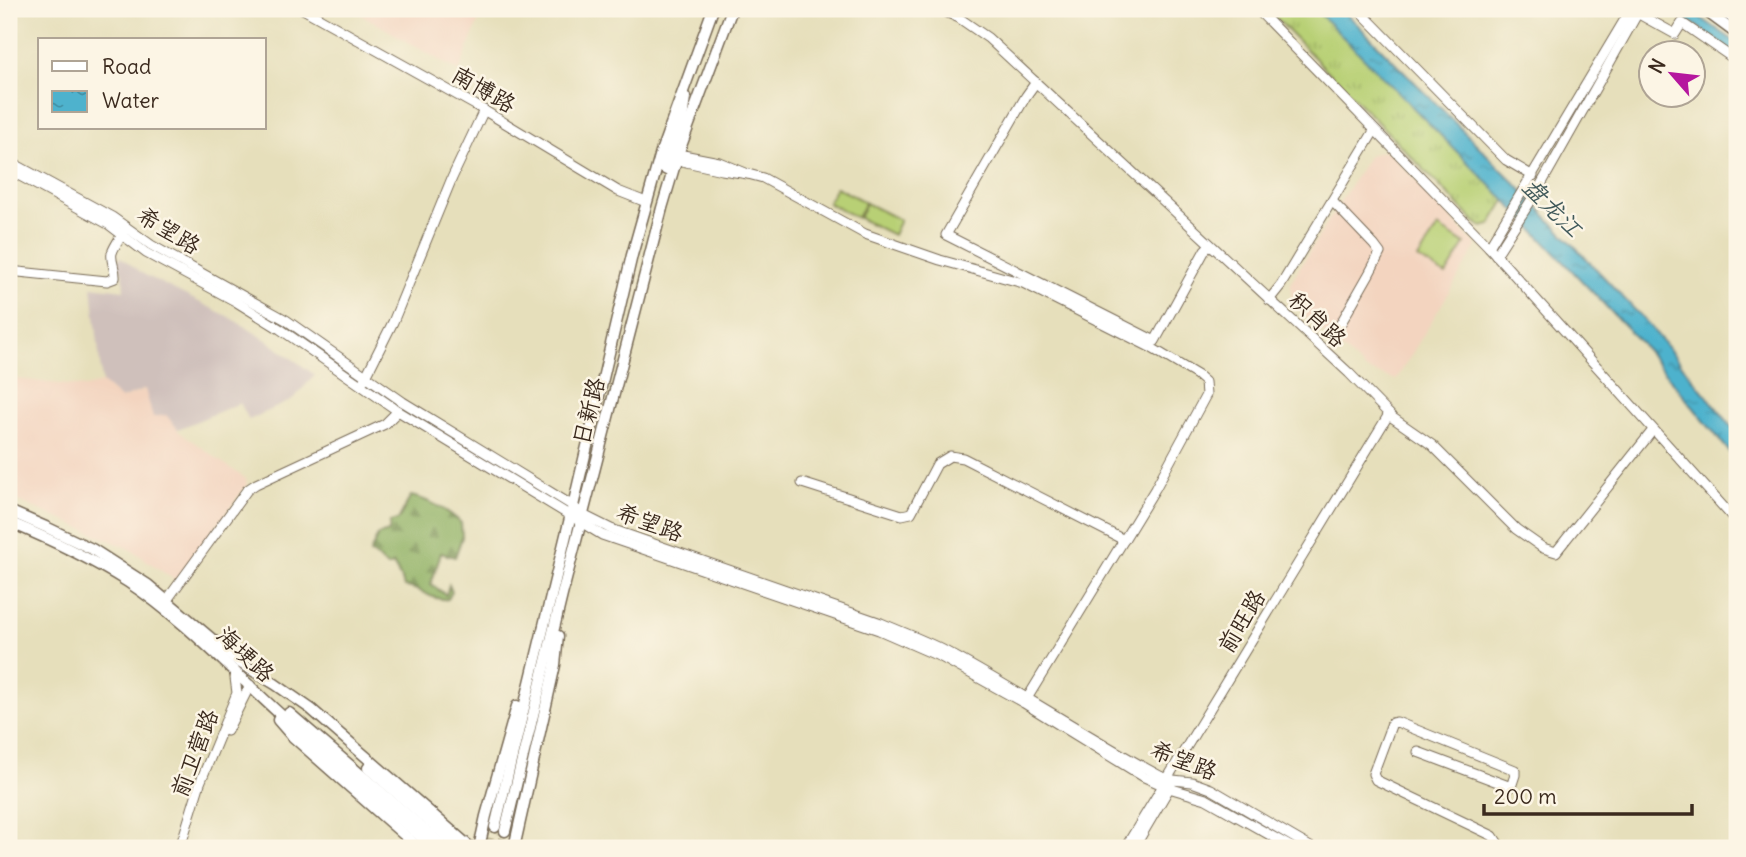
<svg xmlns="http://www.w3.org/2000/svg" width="1746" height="857" font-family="Delius,'LXGW WenKai TC',sans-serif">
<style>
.built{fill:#f3d4bf}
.industrial{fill:#cfc0bb}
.grass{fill:url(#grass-tufts);stroke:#7a7d4a;stroke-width:2}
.forest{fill:url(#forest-firs);stroke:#666e42;stroke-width:2}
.pitch{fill:#b8d075;stroke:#7a7d4a;stroke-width:2}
.water{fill:url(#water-ripples);stroke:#446e76;stroke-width:2}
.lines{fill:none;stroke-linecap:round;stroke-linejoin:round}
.major-tunnel{stroke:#c4bb9c;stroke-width:10;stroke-dasharray:10 5;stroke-linecap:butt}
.minor-casing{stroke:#776955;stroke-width:11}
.major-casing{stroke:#776955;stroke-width:13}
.minor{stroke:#fff;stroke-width:9}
.major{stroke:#fff;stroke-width:10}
.labels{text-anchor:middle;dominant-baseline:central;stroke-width:5;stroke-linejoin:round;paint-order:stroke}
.street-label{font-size:23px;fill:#3b2a1e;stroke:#fcf5e5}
.water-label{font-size:24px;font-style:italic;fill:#425a5b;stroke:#fcf5e5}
</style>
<defs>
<pattern id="grass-tufts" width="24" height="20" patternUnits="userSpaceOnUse" patternTransform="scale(1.75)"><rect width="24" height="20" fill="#b8d075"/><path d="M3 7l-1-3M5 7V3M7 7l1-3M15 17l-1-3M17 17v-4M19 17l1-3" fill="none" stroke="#9fb365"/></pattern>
<pattern id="forest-firs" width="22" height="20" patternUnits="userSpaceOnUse" patternTransform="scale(1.75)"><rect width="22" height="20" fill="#92b266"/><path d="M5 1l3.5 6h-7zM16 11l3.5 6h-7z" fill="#789153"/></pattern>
<pattern id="water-ripples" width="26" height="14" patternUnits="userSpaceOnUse" patternTransform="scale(1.75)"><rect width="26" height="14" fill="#4eb2cd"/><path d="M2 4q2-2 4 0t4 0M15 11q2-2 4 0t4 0" fill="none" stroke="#4291a6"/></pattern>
</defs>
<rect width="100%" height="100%" fill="#fcf5e5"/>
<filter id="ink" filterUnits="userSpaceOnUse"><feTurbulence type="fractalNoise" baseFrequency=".0143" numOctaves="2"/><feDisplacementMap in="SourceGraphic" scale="14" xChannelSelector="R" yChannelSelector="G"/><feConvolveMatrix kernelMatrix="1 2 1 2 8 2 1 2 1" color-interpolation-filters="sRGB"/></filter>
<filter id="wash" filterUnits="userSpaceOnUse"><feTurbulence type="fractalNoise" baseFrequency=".00686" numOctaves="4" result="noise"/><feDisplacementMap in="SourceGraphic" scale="28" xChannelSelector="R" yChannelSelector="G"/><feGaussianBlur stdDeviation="1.57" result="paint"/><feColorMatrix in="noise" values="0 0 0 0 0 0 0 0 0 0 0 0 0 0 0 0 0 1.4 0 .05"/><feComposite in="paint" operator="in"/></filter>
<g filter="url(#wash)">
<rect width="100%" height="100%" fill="#e6dfbb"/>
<g class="built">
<path d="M 352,9 L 483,9 L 459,72 Z"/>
<path d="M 1387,150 L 1477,246 L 1396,380 L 1366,370 L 1322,331 L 1293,304 L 1290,283 L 1369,155 Z"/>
<path d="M 9,378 L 85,387 L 102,383 L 121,399 L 146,389 L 178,429 L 178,431 L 246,479 L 247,485 L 176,581 L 130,549 L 9,497 Z"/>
</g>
<path class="industrial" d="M 121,257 L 143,274 L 229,317 L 265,339 L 315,375 L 292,400 L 249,420 L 240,403 L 178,429 L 166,415 L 153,417 L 145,389 L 121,399 L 102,383 L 92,286 L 124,290 L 123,274 L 115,262 Z"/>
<path class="grass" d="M 1267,9 L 1317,9 L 1506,199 L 1490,225 L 1482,227 L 1474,221 Z"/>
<path class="forest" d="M 411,496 C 429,500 448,510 461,523 L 462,537 L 455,557 L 441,553 L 431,584 L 446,595 L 449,585 L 452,592 L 448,599 C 431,601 420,587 404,587 L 402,580 L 393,565 L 387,567 L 379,559 L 370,553 L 378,535 L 389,532 L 390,522 L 398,520 Z"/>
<g class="pitch">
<path d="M 836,187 L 865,202 L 857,218 L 828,203 Z"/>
<path d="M 866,203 L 900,220 L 893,235 L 859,218 Z"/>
<path d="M 1438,227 L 1465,244 L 1446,275 L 1418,259 Z"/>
</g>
<g class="water">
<path d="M 1315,9 L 1342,9 L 1515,183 L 1650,326 L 1737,433 L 1737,461 L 1640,342 L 1503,198 Z"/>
<path d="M 1669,9 L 1688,9 L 1737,43 L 1737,56 L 1691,22 L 1689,24 Z"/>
</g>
</g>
<g filter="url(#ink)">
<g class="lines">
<g class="major-tunnel">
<path d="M 490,848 L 495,827"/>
<path d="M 501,848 L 505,831"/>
</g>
<g class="minor-casing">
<g id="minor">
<path d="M 303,9 L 475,105 L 618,191 L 646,202"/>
<path d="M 939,9 L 959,18 L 988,38 L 1349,373 L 1393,418 L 1432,445 L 1516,529 L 1543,548 L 1556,552 L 1653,430"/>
<path d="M 1257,9 L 1489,247 L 1737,522"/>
<path d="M 1358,9 L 1506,160 L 1533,176"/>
<path d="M 1637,13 L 1675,34 L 1682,23 L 1737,61"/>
<path d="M 1036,82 L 1026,96 L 946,235 L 1155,341 L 1205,250 L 1210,245"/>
<path d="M 677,160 L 722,170 L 748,174 L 719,162 L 678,154"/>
<path d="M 9,161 L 112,217 L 151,245 L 286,320 L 403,402 L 573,506 L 583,515 L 611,529 L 881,623 C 902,632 924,640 945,651 C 1018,690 1087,737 1160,776 L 1173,780 L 1192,782 L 1211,789 L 1312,848"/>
<path d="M 9,170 L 108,224 L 146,253 L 235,301 L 280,329 L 398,411 L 602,535 L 879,630 L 941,657 L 1024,703 L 1144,777 L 1169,788 L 1206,799 L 1293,848"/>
<path d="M 748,174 L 763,178 L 865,234 L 940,260 L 1023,283 L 1150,347 L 1197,375 L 1205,382 L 1206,395 L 1155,489 L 1028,697"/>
<path d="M 1332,201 L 1374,245 L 1380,253 L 1369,274 L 1333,337"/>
<path d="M 1489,247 L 1631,9"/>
<path d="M 1496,255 L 1539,188 L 1640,9"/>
<path d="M 9,271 L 107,281 L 115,278 C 116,269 110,261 112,253 C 114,246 121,237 125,230"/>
<path d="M 1269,300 L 1281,285 L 1374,131"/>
<path d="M 364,380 L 393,322 L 452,178 L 484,110"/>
<path d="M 802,483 L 902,515 L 911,513 L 937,464 L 950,456 L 963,458 L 1124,540"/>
<path d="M 167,600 L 247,490 L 256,484 L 385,424 L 398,411"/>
<path d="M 227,731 L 250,685"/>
<path d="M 1418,752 L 1511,787 L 1515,775 L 1515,770 L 1397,722 L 1392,723 L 1373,774 L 1376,780 L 1493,836 L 1499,845 L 1499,848"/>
<path d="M 180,848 L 200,783 L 237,693 L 234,670"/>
<path d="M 1125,848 L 1389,414"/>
<path d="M 1134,848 L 1171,785"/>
</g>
</g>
<g class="major-casing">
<g id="major">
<path d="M 1703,9 L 1737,34"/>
<path d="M 1721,9 L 1737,21"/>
<path d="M 675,165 L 669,171 L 665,169 L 682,120 L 685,97"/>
<path d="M 9,511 L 48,528 L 92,549 L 148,585 L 239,662 L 275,684 L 311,709 L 471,848"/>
<path d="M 9,522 C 50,539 90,558 128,582 C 184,619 231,670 281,715 C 331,761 383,804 434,848"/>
<path d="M 289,713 L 446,848"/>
<path d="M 278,720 L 291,735 L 419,848"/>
<path d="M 368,768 L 453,842"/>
<path d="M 495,827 L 573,506 L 632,255 L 662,149 L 713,9"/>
<path d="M 505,831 L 562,595 L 662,208 L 678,154 L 732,9"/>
<path d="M 479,848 L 486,816 L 517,706"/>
<path d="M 514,848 L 555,665 L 558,636"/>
</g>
</g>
<use href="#minor" class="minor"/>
<use href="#major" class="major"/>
</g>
</g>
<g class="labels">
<g class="street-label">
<text transform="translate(484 89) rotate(30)">南博路</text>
<text transform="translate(169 230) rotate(31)">希望路</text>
<text transform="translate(1318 319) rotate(43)">积肖路</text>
<text transform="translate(588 411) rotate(-76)">日新路</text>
<text transform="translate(650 522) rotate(20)">希望路</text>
<text transform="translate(1241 621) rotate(-59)">前旺路</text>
<text transform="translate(246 654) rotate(43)">海埂路</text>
<text transform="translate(194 753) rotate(-69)">前卫营路</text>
<text transform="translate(1184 760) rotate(21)">希望路</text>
</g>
<g class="water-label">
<text transform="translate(1553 207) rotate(45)">盘龙江</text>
</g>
</g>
<rect width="1746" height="857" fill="none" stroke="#fcf5e5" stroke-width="35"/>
<rect x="38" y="38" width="228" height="91" fill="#fcf5e5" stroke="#afa495" stroke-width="2"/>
<rect x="52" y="61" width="35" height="10" fill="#ffffff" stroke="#afa495" stroke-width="2"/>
<text x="102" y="74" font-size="21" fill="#3b2a1e">Road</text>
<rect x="52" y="91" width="35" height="21" fill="url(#water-ripples)" stroke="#afa495" stroke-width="2"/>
<text x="102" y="108" font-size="21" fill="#3b2a1e">Water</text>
<g transform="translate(1672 74) rotate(298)"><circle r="33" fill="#fcf5e5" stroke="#afa495" stroke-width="2"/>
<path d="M0-5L12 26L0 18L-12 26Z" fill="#b5179e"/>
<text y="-10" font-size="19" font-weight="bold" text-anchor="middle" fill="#3b2a1e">N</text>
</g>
<path d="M1484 804v10h208v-10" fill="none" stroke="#3b2a1e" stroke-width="3.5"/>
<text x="1494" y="804" font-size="21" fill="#3b2a1e" stroke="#fcf5e5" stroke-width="5" paint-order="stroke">200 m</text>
</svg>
